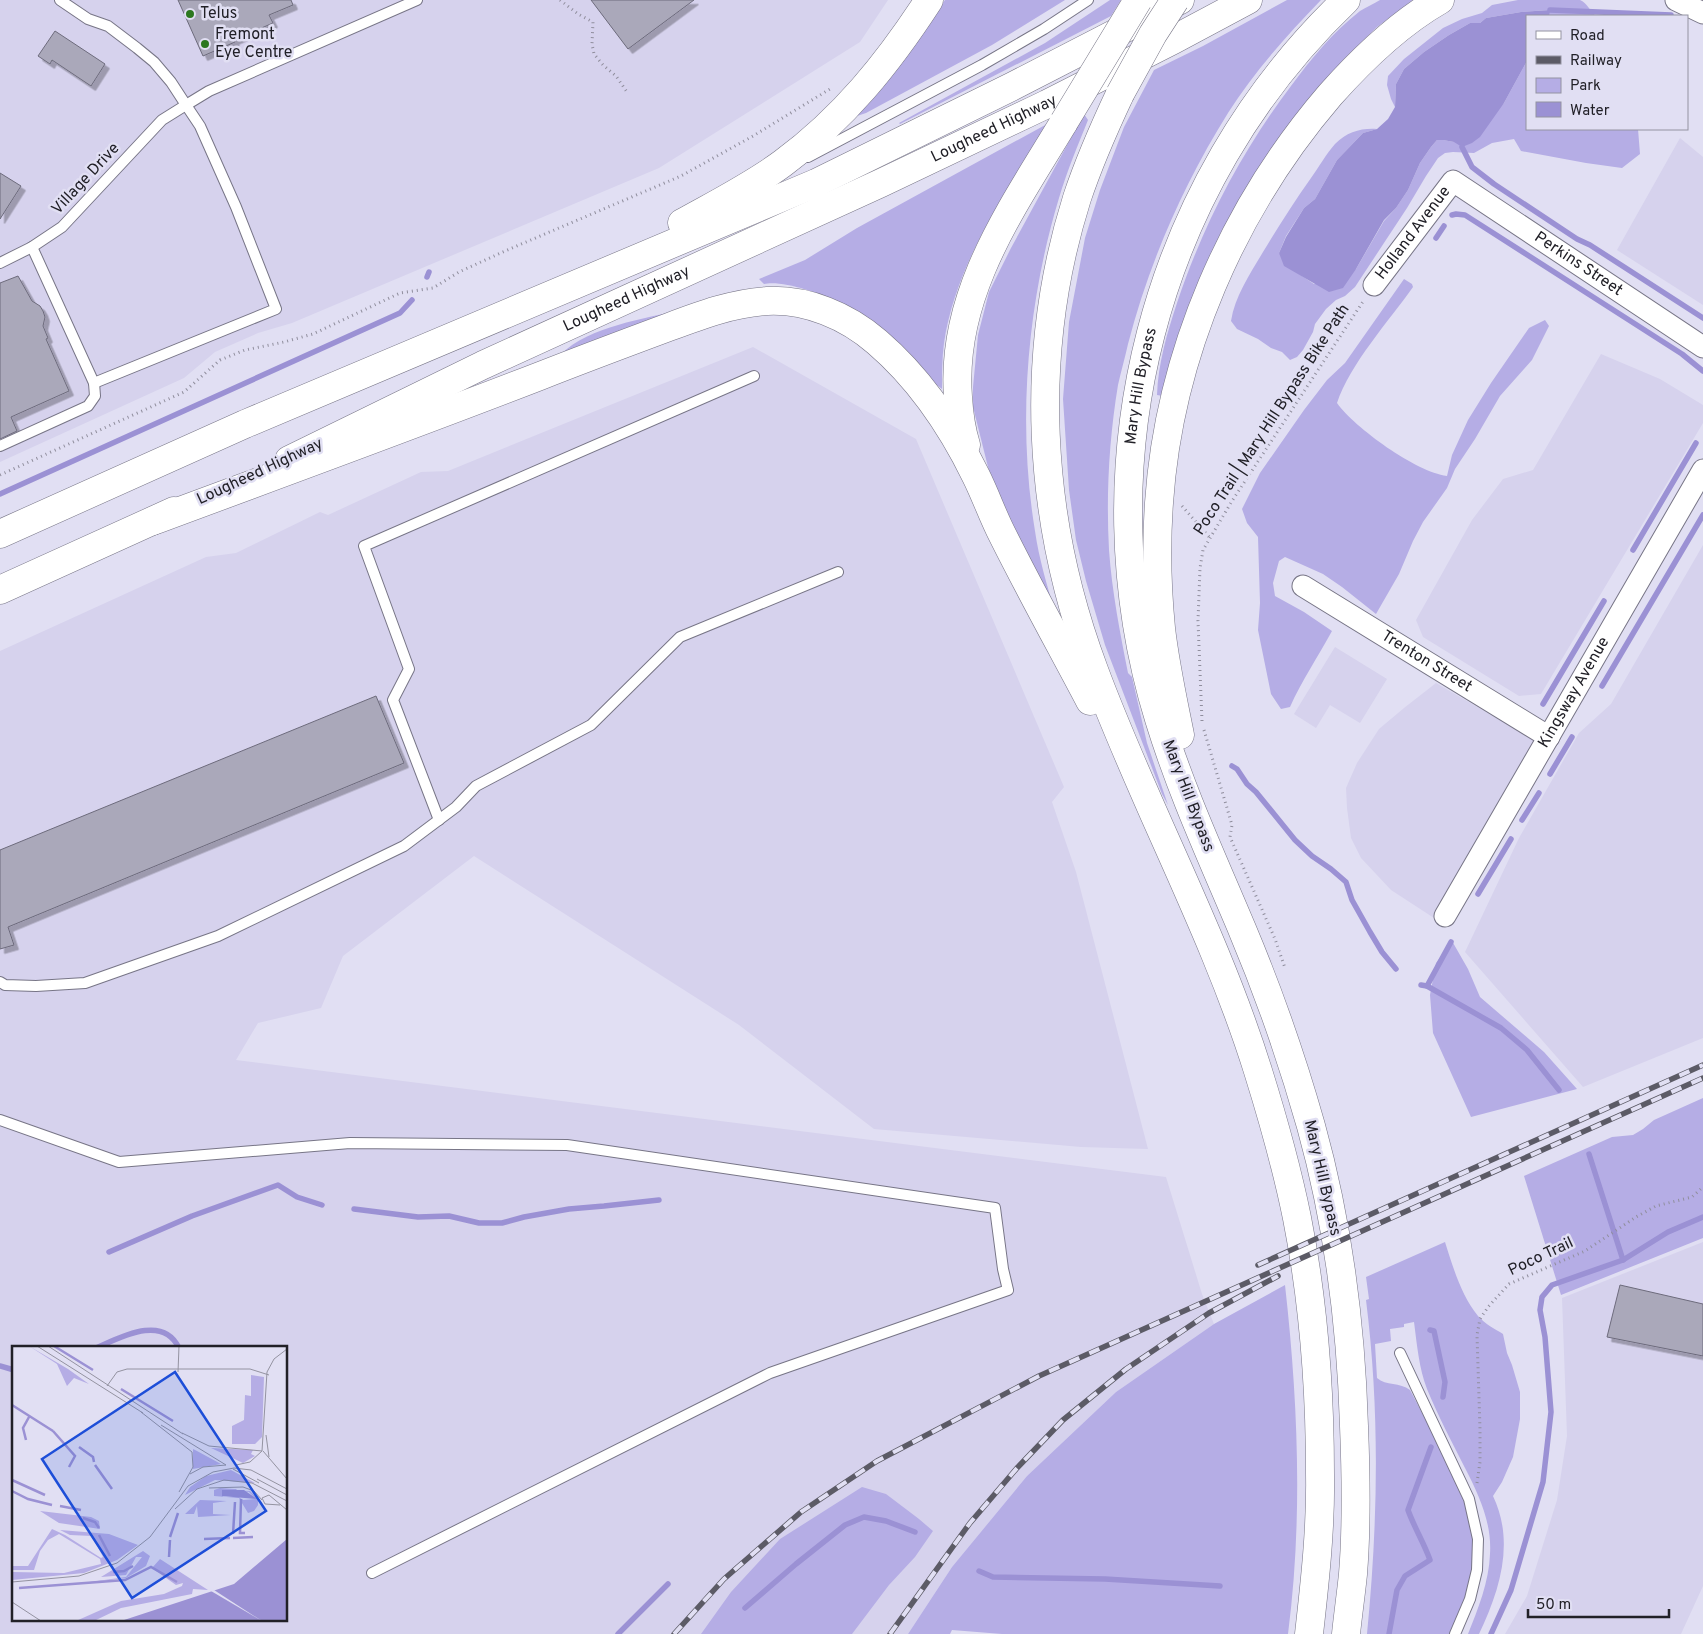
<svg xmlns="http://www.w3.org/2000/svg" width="1703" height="1634" font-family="Overpass,sans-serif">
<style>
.built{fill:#d6d2ed;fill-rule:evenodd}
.green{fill:#b5ade5}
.water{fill:#9b91d4}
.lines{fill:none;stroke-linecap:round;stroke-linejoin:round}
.stream{stroke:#9b91d4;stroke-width:5.5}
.building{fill:#aaa8ba;stroke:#6d6b7c;filter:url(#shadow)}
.lane-casing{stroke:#777586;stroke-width:12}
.street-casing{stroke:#777586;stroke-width:23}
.primary-casing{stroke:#777586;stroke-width:29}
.highway-casing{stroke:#777586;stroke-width:29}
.path{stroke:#908e9d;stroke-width:3;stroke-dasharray:1 4;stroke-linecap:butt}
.lane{stroke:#fff;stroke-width:10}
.street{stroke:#fff;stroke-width:21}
.primary{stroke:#fff;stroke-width:28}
.highway{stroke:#fff;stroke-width:28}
.rail-casing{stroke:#5c5b66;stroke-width:5.5}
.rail{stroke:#e1dff3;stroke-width:4;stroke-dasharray:11;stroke-linecap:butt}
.highway-bridge-casing{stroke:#777586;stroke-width:29;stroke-linecap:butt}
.highway-bridge{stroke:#fff;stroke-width:28}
.poi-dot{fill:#2c781f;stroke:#e1dff3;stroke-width:2}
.labels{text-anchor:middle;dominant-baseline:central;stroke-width:5;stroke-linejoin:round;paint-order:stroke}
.poi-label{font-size:16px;fill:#212027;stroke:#e1dff3;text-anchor:start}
.street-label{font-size:16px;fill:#212027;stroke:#e1dff3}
.inset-river{fill:none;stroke:#9b91d4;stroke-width:2.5}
.inset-road{fill:none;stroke:#9493a1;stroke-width:1}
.view{fill:#1d4ed8;fill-opacity:0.15;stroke:#1d4ed8;stroke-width:2.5}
.inset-edge{fill:none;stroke:#212027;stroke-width:2.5}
</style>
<defs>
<filter id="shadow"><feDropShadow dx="4.5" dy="4.5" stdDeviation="0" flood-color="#0004"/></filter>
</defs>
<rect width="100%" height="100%" fill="#e1dff3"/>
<g class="built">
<path d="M 0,0 L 888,0 L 860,42 L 659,168 L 292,323 L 258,333 L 215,352 L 184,378 L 0,462 Z"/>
<path d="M 1680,138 L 1703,157 L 1703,305 L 1617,250 Z"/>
<path d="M 753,347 L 916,439 L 1064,787 L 1052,802 L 1076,872 L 1148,1149 L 1081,1147 L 874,1129 L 739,1025 L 474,856 L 343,956 L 321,1008 L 258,1023 L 236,1060 L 1166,1177 L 1202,1294 L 1214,1324 L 1116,1392 L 1027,1476 L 952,1567 L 908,1634 L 0,1634 L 0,651 L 206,557 L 236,553 L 320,512 L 328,515 L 421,472 L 448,471 ZM 14,1348 L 286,1348 L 286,1620 L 14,1620 Z"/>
<path d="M 1601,354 L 1660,379 L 1703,405 L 1703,423 L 1541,694 L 1519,696 L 1423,637 L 1416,620 L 1472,520 L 1503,479 L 1533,470 Z"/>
<path d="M 1703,545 L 1703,1038 L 1583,1087 L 1465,952 L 1519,838 L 1579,733 L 1611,704 Z"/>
<path d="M 1335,647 L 1387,679 L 1360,723 L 1330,705 L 1316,728 L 1294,714 Z"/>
<path d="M 1436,683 L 1536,741 L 1434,918 L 1391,890 L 1361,858 L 1351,838 L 1347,808 L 1346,788 L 1357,763 L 1379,729 L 1404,708 Z"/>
<path d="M 1703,1242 L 1703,1586 L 1681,1634 L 1505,1634 L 1527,1596 L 1557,1500 L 1567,1436 L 1562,1298 Z"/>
</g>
<g class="green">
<path d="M 945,0 L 1065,0 L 992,45 L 866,113 L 854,117 L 886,83 Z"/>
<path d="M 1110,0 L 1121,0 L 1111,16 L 900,124 L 899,123 L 1045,43 Z"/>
<path d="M 1287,0 L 1321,0 C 1287,35 1254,72 1228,113 C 1183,185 1149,263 1128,344 C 1125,358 1121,371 1118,385 C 1109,439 1106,496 1109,550 C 1112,592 1120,632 1128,673 L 1132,677 L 1147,743 L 1168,805 L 1162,794 L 1105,645 L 1086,581 L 1076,540 L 1069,490 L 1063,399 L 1069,322 L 1085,238 L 1100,190 L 1124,127 L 1154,70 L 1203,46 Z"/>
<path d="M 1380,0 L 1413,0 L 1377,27 L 1343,60 L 1312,96 L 1265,159 L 1242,196 L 1226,224 L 1187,311 L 1163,396 L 1157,395 C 1158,364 1167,333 1177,303 C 1203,225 1241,152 1291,86 C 1311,59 1333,32 1360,11 C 1366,7 1374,4 1380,0 Z"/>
<path d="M 1518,0 L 1580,0 C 1587,3 1590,11 1596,16 L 1549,16 L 1549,10 L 1521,12 L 1486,18 L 1480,23 L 1470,23 L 1449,35 L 1424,52 L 1404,69 L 1396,84 L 1395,107 L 1391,99 L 1387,85 L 1388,76 L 1404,59 L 1443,28 L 1462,19 L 1482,13 L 1492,5 Z"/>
<path d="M 1527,61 L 1527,129 L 1638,129 L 1640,154 L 1622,168 L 1586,163 L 1521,151 L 1514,139 L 1492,143 L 1474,153 L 1453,152 L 1445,153 L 1438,158 L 1426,176 L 1407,208 L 1355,287 L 1345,296 L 1336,300 L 1326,309 L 1315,324 L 1313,332 L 1303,350 L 1297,357 L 1290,360 L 1282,352 L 1271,348 L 1258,339 L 1237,329 L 1231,321 C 1235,296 1250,274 1263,252 C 1278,227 1294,202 1311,178 C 1319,167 1326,154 1335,144 C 1347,132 1361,128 1377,129 L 1363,133 L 1337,160 L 1315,199 L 1304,208 L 1286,236 L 1279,253 L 1299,274 L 1314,284 L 1356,269 L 1384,221 L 1396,208 L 1408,190 L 1420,163 L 1431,147 L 1437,140 L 1443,140 L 1454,142 L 1504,103 Z"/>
<path d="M 1084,114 L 1088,120 C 1078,145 1067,171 1059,198 C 1027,304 1017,422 1035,531 C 1039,559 1047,585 1055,612 L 1027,559 L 989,471 L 973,407 L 973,387 L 978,335 L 989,292 L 1011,248 Z"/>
<path d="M 1047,124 C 1006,193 956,262 944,343 C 942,358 942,373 942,389 C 904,361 871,328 834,302 C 820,292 780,280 764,284 L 759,279 L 805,260 L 857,228 Z"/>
<path d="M 1404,279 L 1412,284 L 1413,287 C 1389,321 1350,364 1337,403 C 1355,428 1416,472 1447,476 L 1452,455 L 1468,420 L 1491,383 L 1529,328 L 1545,320 L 1549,326 L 1532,360 L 1500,396 L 1475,439 L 1455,469 L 1447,488 L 1423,522 L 1413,541 L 1399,574 L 1376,614 L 1342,587 L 1323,574 L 1285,557 L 1279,561 L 1273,583 L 1275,596 L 1304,612 L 1332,631 C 1318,657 1302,680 1290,707 L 1281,709 L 1271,694 L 1258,630 L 1260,603 L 1258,537 L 1247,523 L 1242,509 L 1260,473 L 1304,410 L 1327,380 L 1345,363 Z"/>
<path d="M 683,309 L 560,355 C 591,325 643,320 683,309 Z"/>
<path d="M 1452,941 L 1468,969 L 1480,997 L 1544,1052 L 1577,1089 L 1471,1117 L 1433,1033 L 1430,995 L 1436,963 Z"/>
<path d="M 1703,1098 L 1703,1238 L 1561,1295 L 1524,1176 L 1612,1137 L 1633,1135 L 1643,1129 L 1654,1120 Z"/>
<path d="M 1445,1242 C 1453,1267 1461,1295 1478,1316 C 1485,1324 1495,1329 1503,1334 L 1507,1353 L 1512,1365 L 1520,1392 L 1520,1419 L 1513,1457 L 1502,1482 L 1493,1496 C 1515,1542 1500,1590 1479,1634 L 1468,1634 C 1478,1609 1489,1582 1490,1554 C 1492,1523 1479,1495 1465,1468 C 1452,1442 1438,1416 1427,1389 C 1419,1368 1417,1345 1414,1322 L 1404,1324 L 1404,1327 L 1390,1329 L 1391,1341 L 1375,1344 L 1377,1378 C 1386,1386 1400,1382 1410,1390 L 1451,1468 L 1475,1523 L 1472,1580 L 1453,1634 L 1367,1634 C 1378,1522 1380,1411 1366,1300 L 1369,1299 L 1366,1277 Z"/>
<path d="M 1285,1285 C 1298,1401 1303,1518 1288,1634 L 1002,1634 L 952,1630 L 950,1634 L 908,1634 L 952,1567 L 1027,1476 L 1116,1392 L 1214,1324 Z"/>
<path d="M 862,1487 L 886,1494 L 919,1519 L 933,1531 L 915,1557 L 889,1585 L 852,1634 L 701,1634 L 731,1592 L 780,1539 Z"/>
</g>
<path class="water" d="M 1550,10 L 1549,16 L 1527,16 L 1527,61 L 1504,103 L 1480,137 L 1472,143 L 1462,147 L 1454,142 L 1443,140 L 1437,140 L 1431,147 L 1420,163 L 1408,190 L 1396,208 L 1384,220 L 1356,269 L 1343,288 L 1329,292 L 1284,266 L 1279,253 L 1286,237 L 1304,208 L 1315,199 L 1337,160 L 1363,133 L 1377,129 L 1388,119 L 1395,107 L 1396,84 L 1404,69 L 1424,52 L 1449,35 L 1470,23 L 1480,23 L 1486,18 L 1521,12 Z"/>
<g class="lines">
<g class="stream">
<path d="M 1550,10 L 1671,15"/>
<path d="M 1462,147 L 1472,167 L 1494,184 L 1577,239 L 1590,245 L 1703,318"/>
<path d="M 1452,215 L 1456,214 L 1465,215 L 1682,354 L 1703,371"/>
<path d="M 1436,238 L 1444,226"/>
<path d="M 427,277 L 429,272"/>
<path d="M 0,494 L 400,313 L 412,300"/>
<path d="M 1633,550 L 1696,443"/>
<path d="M 1602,686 L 1703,515"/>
<path d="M 1543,704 L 1604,601"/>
<path d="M 1232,766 L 1237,769 L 1247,784 L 1256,792 L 1295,840 L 1312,856 L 1331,869 L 1346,882 L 1352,900 L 1370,932 L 1382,952 L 1396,969"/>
<path d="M 1550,774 L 1572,737"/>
<path d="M 1522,820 L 1539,793"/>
<path d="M 1478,894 L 1511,839"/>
<path d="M 1421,985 L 1427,986 L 1501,1028 L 1527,1050 L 1559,1090"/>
<path d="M 1427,986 L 1451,942"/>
<path d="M 1589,1154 L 1623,1260"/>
<path d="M 354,1209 L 418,1217 L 449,1216 L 479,1223 L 502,1223 L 524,1217 L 569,1209 L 604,1206 L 659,1200"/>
<path d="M 109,1252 L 192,1216 L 278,1185 L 297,1197 L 322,1205"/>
<path d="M 1430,1330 L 1434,1331 L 1445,1382 L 1443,1397"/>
<path d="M 96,1348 C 121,1337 163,1314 179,1348"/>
<path d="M 0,1366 L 14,1370"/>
<path d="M 979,1571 L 993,1577 L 1105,1579 L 1220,1586"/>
<path d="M 745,1608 L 796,1564 L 845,1525 L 864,1517 L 886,1521 L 915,1532"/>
<path d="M 618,1634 L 668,1584"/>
<path d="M 1389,1634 L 1397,1590 L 1405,1576 L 1430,1560 C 1424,1543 1414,1527 1408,1510 L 1431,1447"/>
<path d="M 1491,1634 L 1511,1590 L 1543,1482 L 1551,1412 L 1545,1337 L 1540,1310 L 1542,1297 L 1552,1285 L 1623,1260 L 1668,1232 L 1703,1217"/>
</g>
</g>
<g class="building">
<path d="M 178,0 L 291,0 L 293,5 L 269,15 L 273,23 L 234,40 L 235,42 L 203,56 Z"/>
<path d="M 591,0 L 694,0 L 628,49 Z"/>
<path d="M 55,31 L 105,64 L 91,86 L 52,60 L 50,64 L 38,56 Z"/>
<path d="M 0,173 L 21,186 L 0,219 Z"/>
<path d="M 18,276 L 32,301 L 40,306 L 43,311 L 45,317 L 43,326 L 48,338 L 46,339 L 69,391 L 11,417 L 17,431 L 0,439 L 0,283 Z"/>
<path d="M 376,696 L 404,763 L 8,927 L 14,945 L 0,949 L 0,850 Z"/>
<path d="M 1620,1285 L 1703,1304 L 1703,1356 L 1607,1337 Z"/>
</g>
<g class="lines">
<g class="lane-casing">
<g id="lane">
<path d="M 808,157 L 982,65 L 1044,29 L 1088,0"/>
<path d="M 32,247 L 94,383 L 276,309 L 236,207 L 200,126 L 186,105 L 209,91 L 417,0"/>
<path d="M 0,263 L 32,247 L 62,227 L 162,120 L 186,105 L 171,82 L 154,62 L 137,48 L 108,26 L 88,19 L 60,0"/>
<path d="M 0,446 L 88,406 L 95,396 L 94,383"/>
<path d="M 439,820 L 393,700 L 409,669 L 364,546 L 754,376"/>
<path d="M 0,982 L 5,985 L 36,986 L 85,983 L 218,936 L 404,846 L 456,807 L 476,786 L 591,725 L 680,637 L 838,572"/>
<path d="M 0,1120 L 119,1162 L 350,1143 L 567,1145 L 995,1208 L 1003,1269 L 1008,1290 L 770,1373 L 372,1573"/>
<path d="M 1400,1353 L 1469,1499 L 1478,1539 L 1477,1570 L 1470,1599 L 1455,1634"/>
</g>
</g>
<g class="street-casing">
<g id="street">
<path d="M 1676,0 L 1703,13"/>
<path id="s1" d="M 1374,285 L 1453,181 L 1703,347"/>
<path id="s2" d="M 1303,586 L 1549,737"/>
<path id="s3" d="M 1445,916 L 1703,470"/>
</g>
</g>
<g class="primary-casing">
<g id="primary">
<path d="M 682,223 C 716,204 752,186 783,163 C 844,118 888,63 929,0"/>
<path id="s4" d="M 289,460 L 483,365 L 881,183 L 1047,104 L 1173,40 L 1248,0"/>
<path d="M 0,534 L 245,424 L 816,183 L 1013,86 L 1180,0"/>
<path d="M 0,590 L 174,511"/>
</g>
</g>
<g class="highway-casing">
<g id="highway">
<path d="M 1120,94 C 1104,128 1089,162 1077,198 C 1028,353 1037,518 1094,670 C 1144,805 1215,933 1258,1071 C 1273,1119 1287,1169 1297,1218 C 1313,1299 1320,1391 1320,1474 C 1321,1527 1315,1581 1309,1634"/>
<path d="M 966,445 C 961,429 959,413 958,397 C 950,293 1013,207 1064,122"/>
<path d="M 153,521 C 282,473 411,426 540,376 C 583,359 626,343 669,327 C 701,315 733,303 767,301 C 807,299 847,316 877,342 C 919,378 952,427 976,476 C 986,496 993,517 1003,536 C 1031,592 1061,646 1090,701"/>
<path d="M 1180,735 C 1173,700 1165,664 1161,628 C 1157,587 1156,545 1159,503 C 1169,354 1233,208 1330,95 C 1362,59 1398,24 1440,0"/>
<path id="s5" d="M 1346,1634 C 1348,1614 1351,1594 1353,1574 C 1357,1525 1356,1475 1354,1426 C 1351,1325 1338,1223 1311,1126 C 1292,1059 1269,993 1242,929 C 1213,860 1181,791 1159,719 C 1081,465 1153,184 1346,0"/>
</g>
</g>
<g class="path">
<path d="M 560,0 L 578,14 L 593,22 L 592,44 L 594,54 L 603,65 L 616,76 L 627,92"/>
<path d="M 0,475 L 184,392 L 220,360 L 245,350 L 284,342 L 313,334 L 400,293 L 433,288 L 459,272 L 505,251 L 681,176 L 753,136 L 830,89"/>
<path d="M 1182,506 L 1210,538"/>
<path d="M 1202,721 L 1198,621 L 1200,568 L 1203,550 L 1232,501 L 1364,300"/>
<path d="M 1204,730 L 1232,825 L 1230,837 L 1275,939 L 1285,968"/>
<path d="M 1477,1483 L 1480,1462 L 1480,1429 L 1477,1335 L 1480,1319 L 1488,1307 L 1509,1284 L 1585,1251 L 1636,1217 L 1656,1206 L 1692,1197 L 1703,1187"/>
</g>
<use href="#lane" class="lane"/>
<use href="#street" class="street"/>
<use href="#primary" class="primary"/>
<use href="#highway" class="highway"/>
<g class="rail-casing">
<g id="rail">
<path d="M 1258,1265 L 1703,1065"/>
<path d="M 674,1634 L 724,1579 L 801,1512 L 877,1461 L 1039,1376 L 1703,1078"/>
<path d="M 890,1634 L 970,1523 L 1017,1468 L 1063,1420 L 1126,1369 L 1209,1313 L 1278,1276"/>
</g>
</g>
<use href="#rail" class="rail"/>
<g class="highway-bridge-casing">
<g id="highway-bridge">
<path d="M 1120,94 L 1153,34 L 1175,0"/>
<path d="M 1064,122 L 1138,0"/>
</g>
</g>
<use href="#highway-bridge" class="highway-bridge"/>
</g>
<g class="poi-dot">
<circle cx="190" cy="14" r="5"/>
<circle cx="205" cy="44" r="5"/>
</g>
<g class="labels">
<g class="poi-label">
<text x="200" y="14">Telus</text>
<text x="215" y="35">Fremont<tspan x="215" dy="18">Eye Centre</tspan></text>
</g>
<g class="street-label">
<text stroke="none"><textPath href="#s4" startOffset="779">Lougheed Highway</textPath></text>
<text transform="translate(86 179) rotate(-47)">Village Drive</text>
<text stroke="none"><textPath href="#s1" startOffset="65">Holland Avenue</textPath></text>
<text stroke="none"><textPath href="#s1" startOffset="281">Perkins Street</textPath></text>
<text stroke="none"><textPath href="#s4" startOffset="374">Lougheed Highway</textPath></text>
<text stroke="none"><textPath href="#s5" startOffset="1284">Mary Hill Bypass</textPath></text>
<text transform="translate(1272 420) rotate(-57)">Poco Trail | Mary Hill Bypass Bike Path</text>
<text transform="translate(260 472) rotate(-25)">Lougheed Highway</text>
<text stroke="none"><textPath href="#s2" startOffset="145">Trenton Street</textPath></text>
<text stroke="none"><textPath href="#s3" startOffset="258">Kingsway Avenue</textPath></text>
<text transform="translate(1188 796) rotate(69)">Mary Hill Bypass</text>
<text transform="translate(1322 1178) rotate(77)">Mary Hill Bypass</text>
<text transform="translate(1541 1257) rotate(-25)">Poco Trail</text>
</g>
</g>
<g transform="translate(12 1346)">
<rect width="275" height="275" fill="#e1dff3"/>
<path d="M 17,0 L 56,23 L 77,38 L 62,32 L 55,40 L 45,18 ZM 239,29 L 252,31 L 250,91 L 243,98 L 220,98 L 220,80 L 232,74 L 233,49 L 239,50 ZM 199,102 L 241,104 L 239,108 L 243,110 L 231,117 ZM 181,103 L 185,105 L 209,118 L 181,123 ZM 219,124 L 243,137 L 203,134 L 173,149 L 178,141 L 194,130 ZM 208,142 L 222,143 L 224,143 L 226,145 L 210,144 L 211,151 L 227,151 L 231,154 L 244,153 L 237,146 L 229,146 L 238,145 L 246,153 L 246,159 L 242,165 L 236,167 L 227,152 L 202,150 L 202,144 ZM 188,154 L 215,155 L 201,157 L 201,168 L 219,169 L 186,171 L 185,160 L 182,168 L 173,168 ZM 28,165 L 79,171 L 87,175 L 88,183 L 47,177 ZM 40,183 L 53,189 L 89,212 L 91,211 L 80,190 L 58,189 L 48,184 L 97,188 L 126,199 L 105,214 L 72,227 L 0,234 L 0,226 L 52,227 L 89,218 L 88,213 L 47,188 L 36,194 L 28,205 L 22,224 L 0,224 L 0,220 L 16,220 ZM 131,205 L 138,210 L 134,220 L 114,232 L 56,239 L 114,231 L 130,211 L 124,211 L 114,229 L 89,231 ZM 148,213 L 196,244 L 181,243 L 180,248 L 109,262 L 82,275 L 64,275 L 109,255 L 152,248 L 170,240 L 171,237 L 164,239 L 140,222 Z" fill="#b5ade5"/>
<path d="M 232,144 L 245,153 L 210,150 L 210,144 ZM 275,193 L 275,275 L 109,275 L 222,238 Z" fill="#9b91d4"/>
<path d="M 202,244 L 250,275 L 199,245 Z" fill="#e1dff3"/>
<path class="inset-river" d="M 42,0 L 81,24M 109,43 L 161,75M 0,59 L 41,85M 41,85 L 63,110 L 57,121M 14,94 L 11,82 L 17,71M 67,101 L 81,111 L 82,116M 83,119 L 100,143M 0,134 L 33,149M 0,145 L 16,153 L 40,159M 229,153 L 228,187 L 233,187M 48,160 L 69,164M 71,172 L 83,176 L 87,182M 221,188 L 223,156M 87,189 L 98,210M 158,191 L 166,167M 221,192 L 241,191M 192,193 L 218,192M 157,211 L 158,194M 101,226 L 112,225 L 121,220M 7,242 L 113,234 L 139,221 L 165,236"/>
<path class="inset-road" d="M 25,0 L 131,67M 36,0 L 171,88M 166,26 L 167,0M 95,40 L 105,26 L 115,23 L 238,23 L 257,29M 129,66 L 180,106 L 181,121 L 167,146M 149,79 L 214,119M 170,87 L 197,100 L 250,105 L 255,26 L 262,13 L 275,3M 254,89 L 257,111M 251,105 L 275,133M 224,119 L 238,116 L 250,105M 221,123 L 247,137M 178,128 L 191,121 L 214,119M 245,133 L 275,149M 197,142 L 231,141 L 242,145 L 250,154M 268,159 L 253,158 L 250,152 L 257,149 L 275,164M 163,163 L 185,143 L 212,134 L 240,137 L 275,155M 0,236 L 67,230 L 105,217 L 138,191 L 176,140 L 201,126 L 222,122 L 239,124 L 275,143M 0,256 L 29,275"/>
<path class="view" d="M 163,26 L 254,165 L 120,252 L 30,113 Z"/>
<rect width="275" height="275" class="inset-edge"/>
</g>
<rect x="1526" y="15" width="162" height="115" fill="#e1dff3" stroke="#9493a1"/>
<rect x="1536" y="31" width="25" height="8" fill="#ffffff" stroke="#9493a1"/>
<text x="1570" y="40" font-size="15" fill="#212027">Road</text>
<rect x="1536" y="56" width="25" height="8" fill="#5c5b66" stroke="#9493a1"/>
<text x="1570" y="65" font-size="15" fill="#212027">Railway</text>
<rect x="1536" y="78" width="25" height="15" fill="#b5ade5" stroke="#9493a1"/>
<text x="1570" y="90" font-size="15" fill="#212027">Park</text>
<rect x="1536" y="102" width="25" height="15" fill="#9b91d4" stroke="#9493a1"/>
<text x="1570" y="115" font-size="15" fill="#212027">Water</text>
<path d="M1528 1609v8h141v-8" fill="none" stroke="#212027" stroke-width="2.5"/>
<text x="1536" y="1609" font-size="15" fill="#212027" stroke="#e1dff3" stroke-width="4" paint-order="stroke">50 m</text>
</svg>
